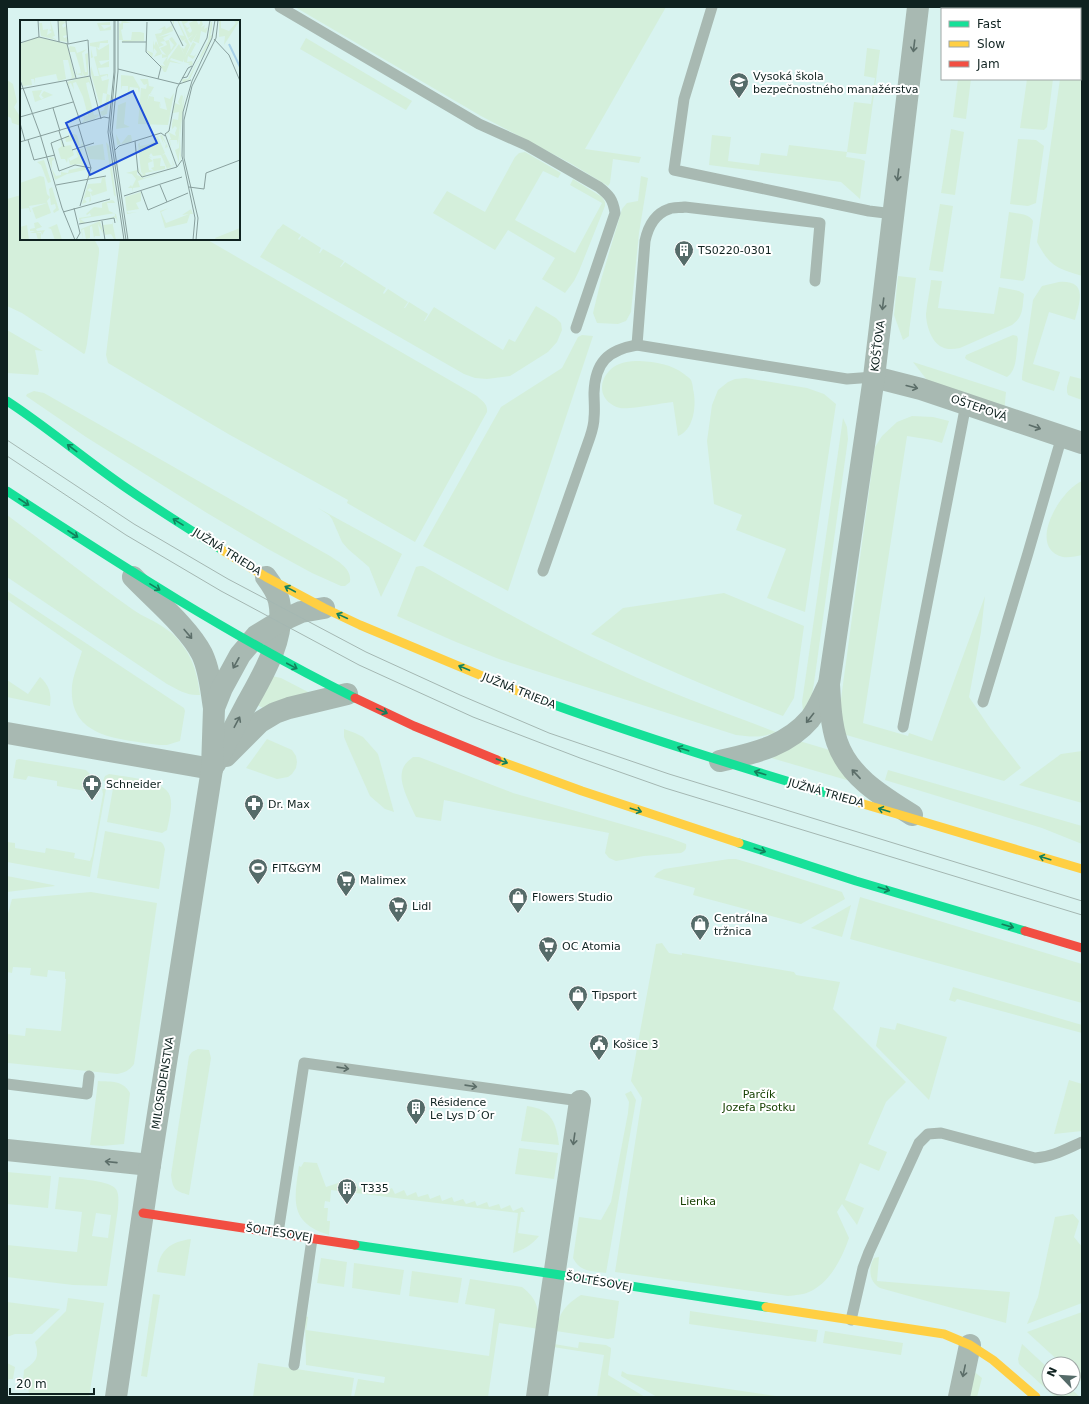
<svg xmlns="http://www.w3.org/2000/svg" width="1089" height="1404" font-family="'DejaVu Sans',sans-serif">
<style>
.green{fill:#d4efdb;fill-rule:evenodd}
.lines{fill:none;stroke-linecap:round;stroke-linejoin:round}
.lane{stroke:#a8b9b2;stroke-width:11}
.street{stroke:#a8b9b2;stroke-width:22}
.fast{stroke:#16e098;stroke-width:9}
.slow{stroke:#ffcf43;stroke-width:9}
.jam{stroke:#f24e42;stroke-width:9}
.tram{stroke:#a4b7b2;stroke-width:1}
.oneway{stroke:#5c6e69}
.oneway2{stroke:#12815c}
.labels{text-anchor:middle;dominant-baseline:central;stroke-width:4;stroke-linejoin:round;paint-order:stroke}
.poi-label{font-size:11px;fill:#0f2220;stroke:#fff;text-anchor:start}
.street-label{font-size:11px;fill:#0f2220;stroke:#fff}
.park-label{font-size:11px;fill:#184204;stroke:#fff}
.inset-river{fill:none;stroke:#a8d1e8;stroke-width:2}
.inset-road{fill:none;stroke:#889f9d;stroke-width:1}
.view{fill:#1d4ed8;fill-opacity:0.15;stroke:#1d4ed8;stroke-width:2}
.inset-edge{fill:none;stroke:#0f2220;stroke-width:2}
</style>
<rect width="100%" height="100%" fill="#d8f3f0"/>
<g class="green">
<path d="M 295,7 L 666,7 L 585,149 L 641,157 L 639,163 L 613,159 L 610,183 L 608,186 L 570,163 L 481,116 Z"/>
<path d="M 969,7 L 1062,7 L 1062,9 L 997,9 L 982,7 L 981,9 L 969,9 Z"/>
<path d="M 1071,7 L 1082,7 L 1082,276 C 1057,268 1050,267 1037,242 L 1060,79 L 1080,79 L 1080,9 L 1071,9 Z"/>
<path d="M 306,38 L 412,101 L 406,110 L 300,49 Z"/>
<path d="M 867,48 L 880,50 L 866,154 L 861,154 L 847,152 L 846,157 L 860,159 L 865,161 L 860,199 L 841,182 L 709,165 L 712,135 L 731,137 L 728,161 L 759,165 L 761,153 L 787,156 L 789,145 L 847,152 L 854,102 L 871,104 L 875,78 L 864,76 Z"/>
<path d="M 958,79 L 971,79 L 966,119 L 953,117 Z"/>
<path d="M 1027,79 L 1053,79 L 1047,127 L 1044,130 L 1020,128 Z"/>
<path d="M 7,80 L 13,84 L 17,102 L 14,107 L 21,118 L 21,126 L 12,123 L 11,118 L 7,116 Z"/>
<path d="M 951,129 L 964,132 L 955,195 L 941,193 Z"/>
<path d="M 1018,139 L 1036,140 L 1044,146 L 1036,203 L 1028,206 L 1010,204 Z"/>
<path d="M 525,152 L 561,173 L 558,178 L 543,171 L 515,220 L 575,253 L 602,203 L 570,185 L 573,179 L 602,197 L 605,202 L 605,206 L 579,271 L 574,281 L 565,293 L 542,279 L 555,258 L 508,230 L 495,250 L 433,213 L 447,191 L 485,212 L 515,157 L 519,153 Z"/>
<path d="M 641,176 L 648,178 L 639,233 L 631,312 L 626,321 L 618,324 L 597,323 L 593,313 L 601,280 L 622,209 L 627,203 L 638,201 Z"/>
<path d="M 21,195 L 21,239 L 94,239 L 99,248 L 99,253 L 87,344 L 85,353 L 84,354 L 22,313 L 7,306 L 7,199 Z"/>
<path d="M 940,204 L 953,206 L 943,272 L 929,270 Z"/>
<path d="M 1009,212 C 1018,214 1029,213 1033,221 L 1025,278 L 1023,281 L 1000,278 Z"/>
<path d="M 283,224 L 301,235 L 298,239 L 299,240 L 302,236 L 321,248 L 319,253 L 320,253 L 323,249 L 344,261 L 340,267 L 341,267 L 345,262 L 386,288 L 383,293 L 384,294 L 388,289 L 408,302 L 404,308 L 405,308 L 409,302 L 428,314 L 424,321 L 425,321 L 434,307 L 503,350 L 509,339 L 515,342 L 536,306 L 556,318 L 561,323 L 562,330 L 557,342 L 548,352 L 510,376 L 487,379 L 475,378 L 464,374 L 260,257 L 278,229 L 279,229 Z"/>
<path d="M 120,239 L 206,239 L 477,396 C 482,401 488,404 487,412 L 415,542 L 347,503 L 348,500 L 230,435 L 108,363 L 106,355 Z"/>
<path d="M 898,276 L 916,278 L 909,332 L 909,336 L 903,340 L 894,315 Z"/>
<path d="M 931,280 L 942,281 L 938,308 L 994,314 L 999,287 L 1019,291 L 1024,294 C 1022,308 1024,316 1012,325 L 960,348 C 954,349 947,350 942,347 C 931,342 926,324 926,314 C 927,303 930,291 931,280 Z"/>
<path d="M 1059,282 C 1088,280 1080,302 1075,320 L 1049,312 L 1033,364 L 1060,372 L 1054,391 L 1026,382 L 1022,380 L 1022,376 L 1033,300 L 1042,286 Z"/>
<path d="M 7,330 L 43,351 L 35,350 L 39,371 L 38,375 L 7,373 Z"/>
<path d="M 582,335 L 593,336 L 508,591 L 423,546 L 501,407 L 562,368 L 578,337 Z"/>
<path d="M 1013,335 L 1017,336 L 1018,339 C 1016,350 1018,370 1007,377 L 967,360 L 965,358 L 966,355 Z"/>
<path d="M 640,361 C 656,362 671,364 684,374 C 686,376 690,378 691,380 C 692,382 693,387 693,389 C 697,405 694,430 678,436 L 673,402 C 662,403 629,410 620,408 C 601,403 596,384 610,370 C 618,362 629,361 640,361 Z"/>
<path d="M 913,362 L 1006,392 L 1004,413 L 927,380 Z"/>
<path d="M 1070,376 L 1082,379 L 1082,400 L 1068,395 L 1067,392 L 1067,387 Z"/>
<path d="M 746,378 L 807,388 L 824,394 L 836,404 L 805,612 L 767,598 L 786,549 L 736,530 L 742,515 L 714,504 L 707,441 L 712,405 L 718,390 L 728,382 L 735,379 Z"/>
<path d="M 34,391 L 44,393 L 330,556 C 339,562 352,569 350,582 L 345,586 L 341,586 L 312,573 L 268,549 L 207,513 L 86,437 L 26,396 L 27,394 Z"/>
<path d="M 912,416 L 933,417 L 949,421 L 942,443 L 932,440 L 907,436 L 863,723 L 908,736 L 909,733 L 932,741 L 985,596 L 981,632 L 969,697 L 990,728 L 1021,768 L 1004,781 L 843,734 L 839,714 L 875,447 L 882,436 L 897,422 Z"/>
<path d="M 843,418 L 847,427 L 848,439 L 814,683 L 812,695 L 803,711 L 802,702 Z"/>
<path d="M 1082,481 L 1082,555 C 1077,556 1069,558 1063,557 C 1026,548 1060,490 1082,481 Z"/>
<path d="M 318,508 L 402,554 L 381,597 L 369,567 L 348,549 L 342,542 L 332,519 L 329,515 Z"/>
<path d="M 7,515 C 49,546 89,579 132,609 C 143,617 156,621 166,629 C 173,633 179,640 183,646 C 194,660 198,678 200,695 C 188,696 178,690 167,684 L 7,577 Z"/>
<path d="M 420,566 L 423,566 C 487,602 551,639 618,669 C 670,693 723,712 776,732 C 762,738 751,737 736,735 L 499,659 L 456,642 L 397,616 L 416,567 Z"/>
<path d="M 7,591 L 184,708 L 185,711 L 180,741 L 167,745 L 159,745 C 122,739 68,739 72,686 C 73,675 79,662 82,651 L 7,599 Z"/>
<path d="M 724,593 L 804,626 L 794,698 L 783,716 C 718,692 654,664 591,634 L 623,608 Z"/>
<path d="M 272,676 L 281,678 L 312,694 L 263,708 L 257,705 Z"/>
<path d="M 40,677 C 49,685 52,694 50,706 L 7,697 L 7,680 L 28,694 Z"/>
<path d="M 344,729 L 355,733 L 363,737 L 378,754 L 394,812 L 385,809 L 370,796 L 349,749 L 344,737 Z"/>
<path d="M 267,739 L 292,750 L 296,756 L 297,762 L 296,768 L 292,774 L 288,777 L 277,779 L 246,768 Z"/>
<path d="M 796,740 L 833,751 L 850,781 L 768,757 Z"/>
<path d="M 1082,751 L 1082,803 L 1019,785 L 1061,754 Z"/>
<path d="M 413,757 L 419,757 L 513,793 L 670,838 L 686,844 C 687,849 685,851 681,853 L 644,856 L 616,861 L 609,858 L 605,853 L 609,833 L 444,800 L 441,821 L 416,817 C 411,806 399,784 402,772 C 403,765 408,761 413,757 Z"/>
<path d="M 19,759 L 86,770 L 90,774 L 86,791 L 57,786 L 57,781 L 28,776 L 26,780 L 13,778 L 16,760 Z"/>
<path d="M 888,770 L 1082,826 L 1082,844 L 1042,828 L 885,780 Z"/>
<path d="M 109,774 C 124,777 165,779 170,796 C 173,806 169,820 167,830 L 162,833 L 107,822 L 114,783 L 103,781 L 105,776 Z"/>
<path d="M 102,789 L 106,789 L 90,877 L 7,862 L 7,842 L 15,843 L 15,848 L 45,853 L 46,848 L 75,853 L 74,858 L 90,861 L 92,856 L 103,794 Z"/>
<path d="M 105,831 L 161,842 L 163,844 L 165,849 L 159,889 L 97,878 Z"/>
<path d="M 729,859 L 736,859 L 760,866 L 842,892 L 845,899 L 801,924 L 693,895 L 695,888 L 654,877 L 657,873 L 664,869 Z"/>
<path d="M 7,876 L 53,885 L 55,886 L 7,892 Z"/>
<path d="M 91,892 L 157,903 L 134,1064 C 130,1070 124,1073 117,1074 L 8,1063 L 7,1034 L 25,1036 L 26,1028 L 61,1031 L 66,979 L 65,979 L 65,972 L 48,970 L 47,977 L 30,975 L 31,968 L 13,967 L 12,973 L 7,972 L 7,917 L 12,899 Z"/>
<path d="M 860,897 L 1082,964 L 1082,1003 L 850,939 Z"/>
<path d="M 851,905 L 842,937 L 811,928 Z"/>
<path d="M 662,943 L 669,953 L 682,955 L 682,953 L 794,972 L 796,975 L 840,982 L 833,1009 L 906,1082 L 886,1102 L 868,1144 L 887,1152 L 879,1171 L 860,1163 L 845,1200 L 864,1208 L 857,1225 L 842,1204 L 837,1212 L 849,1238 C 842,1258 830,1283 809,1292 C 803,1295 795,1295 788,1296 L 615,1272 L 642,1098 L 631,1081 L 655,950 L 656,944 Z"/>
<path d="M 953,987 L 1082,1025 L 1082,1033 L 957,999 L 955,1002 L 949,1000 Z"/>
<path d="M 897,1023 L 947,1037 L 929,1100 L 876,1046 L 880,1027 L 895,1030 Z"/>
<path d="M 198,1049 L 209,1050 L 211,1058 L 189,1195 C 175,1191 173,1190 171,1175 L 189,1056 L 192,1052 Z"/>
<path d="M 1069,1080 L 1082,1084 L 1082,1131 L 1054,1134 Z"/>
<path d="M 98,1081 C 111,1082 123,1080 130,1093 L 124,1144 L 102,1146 L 90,1145 Z"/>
<path d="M 631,1091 L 636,1100 L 606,1273 C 591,1271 580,1272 573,1258 L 579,1217 L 601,1220 L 611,1202 L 628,1113 L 629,1102 L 625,1094 Z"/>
<path d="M 527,1106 C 552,1109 556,1123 559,1145 L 521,1141 Z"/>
<path d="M 519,1148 L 558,1153 L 554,1179 L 515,1174 Z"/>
<path d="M 304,1162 L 317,1163 L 326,1187 L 341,1182 L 343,1188 L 356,1183 L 359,1189 L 368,1185 L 371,1190 L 380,1187 L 383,1192 L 392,1188 L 395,1194 L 404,1190 L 407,1196 L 416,1192 L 418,1197 L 428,1194 L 430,1199 L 440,1195 L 442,1201 L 452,1197 L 454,1202 L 463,1199 L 466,1204 L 475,1201 L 477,1206 L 487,1202 L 489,1207 L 499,1204 L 501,1209 L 510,1205 L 513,1211 L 522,1207 L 525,1212 L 521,1212 L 518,1233 L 539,1236 C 532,1245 523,1250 513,1253 L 518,1213 L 331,1190 L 330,1202 L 325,1201 L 324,1208 L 328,1208 L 327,1221 L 330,1221 L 329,1235 C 289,1223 294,1200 299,1166 L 301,1167 Z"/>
<path d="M 7,1172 L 51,1176 L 48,1208 L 7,1204 Z"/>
<path d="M 59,1177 C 70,1178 107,1180 115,1188 C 120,1193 118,1203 118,1209 L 107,1286 L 73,1285 L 7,1277 L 7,1245 L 77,1252 L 82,1212 L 55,1209 ZM 96,1213 L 111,1215 L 108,1238 L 92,1236 Z"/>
<path d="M 1073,1214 L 1079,1221 L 1074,1237 L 1082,1247 L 1082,1303 L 1027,1324 L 1038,1297 L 1055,1217 Z"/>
<path d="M 191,1239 L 185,1276 L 157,1272 C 159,1250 170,1242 191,1239 Z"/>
<path d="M 879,1257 L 877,1281 L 1010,1292 L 1006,1323 L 880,1288 C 869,1282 868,1268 874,1258 Z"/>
<path d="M 321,1258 L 347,1262 L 344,1287 L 317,1283 Z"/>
<path d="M 354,1263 L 404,1270 L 400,1295 L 352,1288 Z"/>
<path d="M 412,1271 L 462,1278 L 458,1303 L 409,1296 Z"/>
<path d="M 470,1279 L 522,1287 C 538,1299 539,1310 539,1329 L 499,1323 L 488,1397 L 354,1397 L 358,1379 L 384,1383 L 385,1377 L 306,1365 L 305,1316 L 308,1317 L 306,1330 L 489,1356 L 495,1309 L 465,1304 Z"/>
<path d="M 153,1294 L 160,1295 L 147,1377 L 141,1376 Z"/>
<path d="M 581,1295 L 619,1301 L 614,1338 L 608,1339 L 556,1331 C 559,1313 565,1305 581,1295 Z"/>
<path d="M 68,1298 L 104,1303 L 89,1397 L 30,1397 L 26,1380 L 23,1381 L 24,1370 C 36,1362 40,1357 35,1342 L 66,1311 Z"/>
<path d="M 7,1302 L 60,1309 L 32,1334 L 15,1334 L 7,1337 Z"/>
<path d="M 690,1311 L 818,1330 L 816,1342 L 689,1324 Z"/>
<path d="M 1082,1312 L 1082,1382 L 1073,1374 L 1073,1364 L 1062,1364 L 1027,1332 Z"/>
<path d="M 825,1331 L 903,1343 L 901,1355 L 823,1343 Z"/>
<path d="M 579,1342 L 606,1345 L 611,1348 L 611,1351 L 608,1375 L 645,1397 L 597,1397 L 604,1355 L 553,1347 L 554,1344 L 578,1348 Z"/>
<path d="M 1022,1344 L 1049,1369 L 1049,1388 L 1070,1388 L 1080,1397 L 1055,1397 L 1019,1364 L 1018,1359 Z"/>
<path d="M 7,1363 L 15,1367 L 13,1379 L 9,1379 L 7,1382 Z"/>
<path d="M 258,1363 L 354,1378 L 351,1397 L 253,1397 Z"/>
<path d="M 972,1370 L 982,1378 L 977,1397 L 970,1397 L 971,1393 L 966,1392 Z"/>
<path d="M 622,1371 L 627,1374 L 783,1397 L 657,1397 L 621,1376 Z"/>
</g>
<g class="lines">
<g class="lane">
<path d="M 280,7 L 479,124 L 526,145 L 599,187 C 609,195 613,199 615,213 L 576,328"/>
<path d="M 712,7 L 684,99 L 674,170 L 869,211 L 894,214"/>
<path d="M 637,345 L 645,241 C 648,227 654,214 669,209 C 673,207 680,208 685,207 L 820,223 L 815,281"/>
<path d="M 543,571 L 590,437 C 592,431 594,424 594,418 C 595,410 594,401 594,393 C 595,362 608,350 637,345 L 847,379 L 874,377"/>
<path d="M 983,702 L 1028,553 L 1062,436"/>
<path d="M 903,727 L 966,404"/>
<path d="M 7,1084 L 87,1094 L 89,1076"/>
<path d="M 278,1233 L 304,1063 L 580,1101"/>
<path d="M 851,1320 L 863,1268 L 869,1252 L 919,1143 L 928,1134 L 941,1133 L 1035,1158 C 1052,1157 1066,1149 1082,1142"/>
<path d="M 294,1365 L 312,1239"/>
</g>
<g class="street">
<path d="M 874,377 L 921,389 L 1082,443"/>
<path d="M 133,577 C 154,599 189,628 202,654 C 210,671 211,690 214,708"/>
<path d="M 7,733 L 212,769"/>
<path d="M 226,756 L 260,722 L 275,713 L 289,708 L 347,694"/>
<path d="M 720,761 C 753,753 786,747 810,719 C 818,709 823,695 829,684"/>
<path d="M 215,764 C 225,745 235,726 245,707 C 261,678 287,637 279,601 C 277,592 272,585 266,577"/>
<path d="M 912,815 C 882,796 849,777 837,742 C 831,724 830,703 829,684 L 874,377 L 918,7"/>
<path d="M 7,1150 L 150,1165"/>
<path d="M 116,1397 L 150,1165 L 212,769 L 214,708 L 222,688 L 240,655 L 256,636 L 279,622 L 301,612 L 324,608"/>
<path d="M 537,1397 L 551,1297 L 580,1101"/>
<path d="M 959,1397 L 970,1345"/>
</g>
<g class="fast">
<path d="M 7,401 C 47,427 83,458 122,485 C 155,508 189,529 222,550"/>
<path d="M 7,491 C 120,565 234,638 355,698"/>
<path d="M 530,696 C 635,735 742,768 850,800"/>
<path d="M 739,843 L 856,881 L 1025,931"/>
<path d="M 355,1245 L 554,1274 L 766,1307"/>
</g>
<g class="slow">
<path d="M 222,550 L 266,577 L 324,608 L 360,625 L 530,696"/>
<path d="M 497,760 L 582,791 L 739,843"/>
<path d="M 850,800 L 1082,869"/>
<path d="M 766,1307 L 944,1334 L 970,1345 L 993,1360 L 1036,1397"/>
</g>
<g class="jam">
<path d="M 355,698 L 414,726 L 497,760"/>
<path d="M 1025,931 L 1082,948"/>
<path d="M 143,1213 L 355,1245"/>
</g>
<g class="tram">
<path d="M 7,440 L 134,524 L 228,579 L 366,652 L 460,695 L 549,733 L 669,774 L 1082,901"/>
<path d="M 7,456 L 126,535 L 221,591 L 359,665 L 473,717 L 580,758 L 665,788 L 1082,915"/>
</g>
</g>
<defs><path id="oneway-shaft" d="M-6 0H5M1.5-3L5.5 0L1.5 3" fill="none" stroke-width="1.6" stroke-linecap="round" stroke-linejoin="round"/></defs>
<g class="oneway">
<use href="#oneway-shaft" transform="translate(914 46) rotate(97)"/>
<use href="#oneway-shaft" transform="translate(898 175) rotate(97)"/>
<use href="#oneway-shaft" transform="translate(883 304) rotate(97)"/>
<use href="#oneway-shaft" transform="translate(912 387) rotate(14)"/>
<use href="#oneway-shaft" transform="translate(1035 427) rotate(19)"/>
<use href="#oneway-shaft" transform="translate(188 634) rotate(50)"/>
<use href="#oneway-shaft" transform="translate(236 663) rotate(119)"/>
<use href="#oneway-shaft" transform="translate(810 718) rotate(128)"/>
<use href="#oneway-shaft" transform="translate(237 722) rotate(-62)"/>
<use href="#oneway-shaft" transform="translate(856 774) rotate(-133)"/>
<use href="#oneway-shaft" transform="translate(343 1068) rotate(8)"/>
<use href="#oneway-shaft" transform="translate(471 1086) rotate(8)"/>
<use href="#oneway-shaft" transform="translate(574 1139) rotate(98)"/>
<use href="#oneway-shaft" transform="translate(111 1162) rotate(-174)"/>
<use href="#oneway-shaft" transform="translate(964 1371) rotate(102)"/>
</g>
<g class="oneway2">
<use href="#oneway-shaft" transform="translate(72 448) rotate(-143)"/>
<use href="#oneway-shaft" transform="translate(24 502) rotate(33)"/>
<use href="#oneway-shaft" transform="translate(178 522) rotate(-148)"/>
<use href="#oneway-shaft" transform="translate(73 534) rotate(33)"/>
<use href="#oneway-shaft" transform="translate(155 587) rotate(31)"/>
<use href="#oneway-shaft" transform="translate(290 589) rotate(-152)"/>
<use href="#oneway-shaft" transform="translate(342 616) rotate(-155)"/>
<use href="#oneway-shaft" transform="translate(292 666) rotate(28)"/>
<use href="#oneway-shaft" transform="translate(464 668) rotate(-157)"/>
<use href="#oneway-shaft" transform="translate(382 711) rotate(24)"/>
<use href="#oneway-shaft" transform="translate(683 749) rotate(-162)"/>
<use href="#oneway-shaft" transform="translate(502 761) rotate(20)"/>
<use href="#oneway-shaft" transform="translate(760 773) rotate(-164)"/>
<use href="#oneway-shaft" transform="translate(636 810) rotate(18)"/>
<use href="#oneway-shaft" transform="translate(884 810) rotate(-163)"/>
<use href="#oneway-shaft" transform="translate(760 850) rotate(18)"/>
<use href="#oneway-shaft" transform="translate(1045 858) rotate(-163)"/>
<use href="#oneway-shaft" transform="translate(884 889) rotate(16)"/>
<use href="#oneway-shaft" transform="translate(1008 926) rotate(16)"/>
</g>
<defs>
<g id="university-pin" transform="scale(1)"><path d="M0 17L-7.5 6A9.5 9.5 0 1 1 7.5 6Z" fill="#556b69" stroke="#fff"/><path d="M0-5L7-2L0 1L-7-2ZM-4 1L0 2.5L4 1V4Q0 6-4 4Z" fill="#fff"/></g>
<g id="building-pin" transform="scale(1)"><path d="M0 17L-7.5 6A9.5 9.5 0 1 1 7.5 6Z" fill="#556b69" stroke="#fff"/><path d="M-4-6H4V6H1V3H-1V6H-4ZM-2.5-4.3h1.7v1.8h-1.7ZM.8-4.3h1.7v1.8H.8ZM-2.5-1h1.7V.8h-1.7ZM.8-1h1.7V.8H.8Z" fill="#fff"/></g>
<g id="pharmacy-pin" transform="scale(1)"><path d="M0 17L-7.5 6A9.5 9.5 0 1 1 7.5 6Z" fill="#556b69" stroke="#fff"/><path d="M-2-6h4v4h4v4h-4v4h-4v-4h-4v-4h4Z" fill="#fff"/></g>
<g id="stadium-pin" transform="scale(1)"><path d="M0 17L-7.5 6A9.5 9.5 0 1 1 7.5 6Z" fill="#556b69" stroke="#fff"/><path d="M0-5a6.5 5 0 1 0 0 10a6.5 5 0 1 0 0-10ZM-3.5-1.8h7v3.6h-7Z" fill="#fff"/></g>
<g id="supermarket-pin" transform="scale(1)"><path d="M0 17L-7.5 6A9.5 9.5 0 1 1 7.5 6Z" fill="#556b69" stroke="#fff"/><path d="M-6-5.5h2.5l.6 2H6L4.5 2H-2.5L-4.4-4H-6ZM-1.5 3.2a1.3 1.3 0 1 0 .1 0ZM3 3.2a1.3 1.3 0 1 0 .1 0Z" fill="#fff"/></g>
<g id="shop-pin" transform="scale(1)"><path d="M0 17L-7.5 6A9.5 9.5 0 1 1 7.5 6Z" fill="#556b69" stroke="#fff"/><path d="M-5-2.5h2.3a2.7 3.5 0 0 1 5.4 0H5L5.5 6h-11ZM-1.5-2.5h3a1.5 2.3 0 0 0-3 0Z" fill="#fff"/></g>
<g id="civic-pin" transform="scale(1)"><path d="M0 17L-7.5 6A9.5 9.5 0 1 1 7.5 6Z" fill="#556b69" stroke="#fff"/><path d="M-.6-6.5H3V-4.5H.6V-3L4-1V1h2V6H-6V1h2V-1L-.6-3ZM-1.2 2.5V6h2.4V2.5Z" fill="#fff"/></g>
</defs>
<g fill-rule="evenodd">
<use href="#university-pin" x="739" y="82"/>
<use href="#building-pin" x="684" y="250"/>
<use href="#pharmacy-pin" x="92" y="784"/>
<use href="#pharmacy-pin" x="254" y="804"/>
<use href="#stadium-pin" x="258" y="868"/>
<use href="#supermarket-pin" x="346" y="880"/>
<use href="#shop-pin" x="518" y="897"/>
<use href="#supermarket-pin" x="398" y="906"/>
<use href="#shop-pin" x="700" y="924"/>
<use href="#supermarket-pin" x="548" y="946"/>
<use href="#shop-pin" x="578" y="995"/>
<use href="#civic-pin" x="599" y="1044"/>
<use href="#building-pin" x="416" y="1108"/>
<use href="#building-pin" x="347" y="1188"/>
</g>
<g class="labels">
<g class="poi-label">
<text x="753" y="76">Vysoká škola<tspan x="753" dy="13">bezpečnostného manažérstva</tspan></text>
<text x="698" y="250">TS0220-0301</text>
<text x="106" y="784">Schneider</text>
<text x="268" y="804">Dr. Max</text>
<text x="272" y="868">FIT&amp;GYM</text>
<text x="360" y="880">Malimex</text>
<text x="532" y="897">Flowers Studio</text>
<text x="412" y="906">Lidl</text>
<text x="714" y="918">Centrálna<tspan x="714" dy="13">tržnica</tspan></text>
<text x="562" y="946">OC Atomia</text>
<text x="592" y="995">Tipsport</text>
<text x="613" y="1044">Košice 3</text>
<text x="430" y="1102">Résidence<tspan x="430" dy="13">Le Lys D´Or</tspan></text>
<text x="361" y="1188">T335</text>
</g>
<g class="street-label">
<text transform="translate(878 346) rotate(-83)">KOŠŤOVA</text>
<text transform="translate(979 408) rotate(19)">OŠTEPOVÁ</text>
<text transform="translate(227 552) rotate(32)">JUŽNÁ TRIEDA</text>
<text transform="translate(519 691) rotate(22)">JUŽNÁ TRIEDA</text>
<text transform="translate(826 793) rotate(16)">JUŽNÁ TRIEDA</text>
<text transform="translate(163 1083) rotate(-81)">MILOSRDENSTVA</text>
<text transform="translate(279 1233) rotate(9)">ŠOLTÉSOVEJ</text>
<text transform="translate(599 1282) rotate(10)">ŠOLTÉSOVEJ</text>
</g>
<g class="park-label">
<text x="759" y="1094">Parčík<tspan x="759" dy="13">Jozefa Psotku</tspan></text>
<text x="698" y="1201">Lienka</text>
</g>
</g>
<g transform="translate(20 20)">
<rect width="220" height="220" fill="#d8f3f0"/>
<path d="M 30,0 L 35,16 L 32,17 L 37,20 L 21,16 L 19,3 L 22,3 L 23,10 L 28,9 L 27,15 L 32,12 L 29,10 L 31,9 ZM 38,0 L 46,2 L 42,5 L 43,8 L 46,6 L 47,15 L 43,16 L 44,18 L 47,17 L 48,22 L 40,21 ZM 91,0 L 91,10 L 80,11 L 77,3 L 90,2 L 90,5 L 81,5 L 84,9 L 91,6 ZM 102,0 L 111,3 L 103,3 L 103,9 L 101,10 L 103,20 L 111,20 L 112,12 L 120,12 L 124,13 L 124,21 L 101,22 L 103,20 L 99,20 L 99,3 L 101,4 ZM 152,0 L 158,0 L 170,25 L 165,37 L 173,22 L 176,24 L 170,35 L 174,36 L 177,33 L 173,39 L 168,36 L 167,42 L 172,41 L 173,44 L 171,46 L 168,44 L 171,44 L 164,42 L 164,39 L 163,42 L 151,38 L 150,40 L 162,44 L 150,42 L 146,52 L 144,52 L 140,45 L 145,46 L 143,43 L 147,37 L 142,38 L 142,34 L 146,35 L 140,28 L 147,25 L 145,21 L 149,20 L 151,30 L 154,25 L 149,19 L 152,17 L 157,24 L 148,36 L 147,41 L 159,24 L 164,34 L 161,27 L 164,29 L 167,24 L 164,21 L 166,19 L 162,21 L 159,15 L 164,16 L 157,0 L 154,1 L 154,6 ZM 161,0 L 167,0 L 168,2 L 164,4 L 167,8 L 170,7 L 167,10 L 170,13 L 172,11 L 169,3 L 176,0 L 179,5 L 181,0 L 183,4 L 171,23 L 168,19 L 174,14 L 168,18 ZM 199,0 L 201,0 L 201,8 L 209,11 L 216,3 L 213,0 L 220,0 L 204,25 L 205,16 L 199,17 ZM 191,2 L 192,2 L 192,9 L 190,16 L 193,14 L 189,24 L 175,48 L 181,36 L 179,38 L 170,59 L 163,63 L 162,59 L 168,59 L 188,21 ZM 152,5 L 153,11 L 138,17 L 151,14 L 143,18 L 145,21 L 140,22 L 144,25 L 139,27 L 142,34 L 134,37 L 137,32 L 134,28 L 132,38 L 126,30 L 133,33 L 133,20 L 134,26 L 136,21 L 139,27 L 135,14 L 141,13 L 143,9 L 138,10 L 145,6 L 146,9 ZM 185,5 L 184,9 L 188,7 L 186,13 L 181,11 L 179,23 L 181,24 L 173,21 L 180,8 ZM 17,17 L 47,24 L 55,58 L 50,59 L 52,57 L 48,40 L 43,40 L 46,59 L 38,61 L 17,64 L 38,61 L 36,54 L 15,58 L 15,64 L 14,59 L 11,59 L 12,65 L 3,66 L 0,58 L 0,24 ZM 88,20 L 88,23 L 80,23 L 79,28 L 76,27 L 79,30 L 89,24 L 89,40 L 79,41 L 81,45 L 89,41 L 89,47 L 78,48 L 80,55 L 88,54 L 88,58 L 87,55 L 81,57 L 82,61 L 89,59 L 87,73 L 85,72 L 87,73 L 85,85 L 87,74 L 90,75 L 87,94 L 82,96 L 80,92 L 84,90 L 87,74 L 83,73 L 81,89 L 71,54 L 71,46 L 74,56 L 79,56 L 74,37 L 71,38 L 71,29 L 73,37 L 77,36 L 76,27 L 70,26 L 70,23 ZM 48,25 L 49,29 L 50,26 L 55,27 L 57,33 L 67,29 L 62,33 L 65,52 L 67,52 L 65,34 L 68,33 L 68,55 L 64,56 L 62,51 L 63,56 L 56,54 L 56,49 L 57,54 L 61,53 L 60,48 L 55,32 L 50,32 ZM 101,55 L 113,56 L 120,68 L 119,74 L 118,68 L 110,67 L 108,75 L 108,66 L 102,66 L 101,70 ZM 64,57 L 69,57 L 71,67 L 69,62 L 66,63 L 67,68 L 74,95 L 78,94 L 79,96 L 74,99 L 71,87 L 74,99 L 61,103 L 64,100 L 63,95 L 68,96 L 63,77 L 56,62 L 53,63 L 54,70 L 51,63 L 49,64 L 51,71 L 47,62 ZM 120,59 L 128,59 L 129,66 L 134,67 L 130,74 L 135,76 L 129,74 L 127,83 L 129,76 L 134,77 L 134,81 L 140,82 L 139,89 L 141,90 L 139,89 L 141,82 L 140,88 L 147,90 L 144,77 L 150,79 L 154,73 L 148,105 L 118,104 L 121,68 L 126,69 L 127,64 L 124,65 ZM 22,70 L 19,76 L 21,79 L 24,78 L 21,75 L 24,71 L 33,75 L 15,82 L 12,71 ZM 165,73 L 160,116 L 161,143 L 159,130 L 159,143 L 155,130 L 159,128 L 161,91 ZM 161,75 L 163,76 L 158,125 L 157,120 L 150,120 L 151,128 L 149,120 L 151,119 L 149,113 L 146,114 L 148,112 L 156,116 L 155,113 L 157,108 L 155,106 L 152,109 L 152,104 L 153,99 L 158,100 L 159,92 L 153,93 L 155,83 L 160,85 L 158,82 ZM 106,82 L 104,104 L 110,107 L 96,109 L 98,85 ZM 54,114 L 57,115 L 60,125 L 62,124 L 60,115 L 63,125 L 62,127 L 61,125 L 55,127 L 53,121 L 46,122 L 45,117 ZM 96,114 L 101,124 L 108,115 L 111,115 L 112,120 L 111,122 L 97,125 ZM 142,115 L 148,127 L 145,128 L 146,124 L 142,118 L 144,125 L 140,116 L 138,117 L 145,133 L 142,135 L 145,134 L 151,146 L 153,145 L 152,139 L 154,145 L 147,148 L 154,146 L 147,149 L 141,135 L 133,136 L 131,133 L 129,136 L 132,138 L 128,137 L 133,141 L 128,143 L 129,150 L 134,151 L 131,148 L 134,147 L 133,139 L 141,138 L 140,146 L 145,146 L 145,149 L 125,153 L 126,155 L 124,156 L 121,156 L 119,153 L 118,147 L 121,154 L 124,155 L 121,152 L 118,124 L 119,123 L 128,120 L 120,123 L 120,126 L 130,124 L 135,121 L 133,118 ZM 43,118 L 45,126 L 51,125 L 54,135 L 49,138 L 50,141 L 58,137 L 56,131 L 64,128 L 61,131 L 66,148 L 61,144 L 50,145 L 48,137 L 47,143 L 45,139 L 41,139 L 38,129 L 42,126 L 40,119 L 45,127 ZM 86,122 L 89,126 L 96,177 L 94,175 ZM 83,124 L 85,140 L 70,139 L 66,127 ZM 30,137 L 35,138 L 32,141 L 32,149 L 36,156 L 41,155 L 41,152 L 48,153 L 49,150 L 63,147 L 69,149 L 47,154 L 35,160 L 29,140 ZM 24,140 L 31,162 L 28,163 L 21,145 L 17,142 ZM 117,150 L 117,155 L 124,158 L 147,151 L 118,161 L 120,167 L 113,168 L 113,172 L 112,168 L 108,168 L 111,165 L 112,167 L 116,159 L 112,154 L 106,153 ZM 20,156 L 24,157 L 27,174 L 30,177 L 27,181 L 31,193 L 16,199 L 12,188 L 27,183 L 9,186 L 11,192 L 10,192 L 9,188 L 0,189 L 0,163 ZM 85,157 L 87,171 L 72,176 L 70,172 L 73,171 L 70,168 L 67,170 L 70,172 L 71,181 L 69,182 L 70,177 L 67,177 L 64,179 L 67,182 L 62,184 L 68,164 L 81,163 L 82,158 L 75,159 ZM 32,167 L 39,190 L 34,193 L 33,191 L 36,188 L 35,184 L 31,185 L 29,169 ZM 121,172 L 121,181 L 116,183 L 119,189 L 107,191 L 108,193 L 117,192 L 107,194 L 105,177 ZM 92,180 L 94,181 L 95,183 L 87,183 L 89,191 L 96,194 L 98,203 L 96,198 L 84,200 L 95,196 L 95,193 L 60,199 L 66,203 L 60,203 L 59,198 L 71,196 L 70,193 L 67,195 L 66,194 L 74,187 L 82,188 L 82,183 ZM 149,188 L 141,192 L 146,203 L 169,194 L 162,195 L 171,189 L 173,194 L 170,194 L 167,203 L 145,208 L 140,191 ZM 80,201 L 84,215 L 78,204 L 80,216 L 75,216 L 74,218 L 72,206 L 70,207 L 70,218 L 66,219 L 64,209 L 62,210 L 63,219 L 61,209 ZM 92,201 L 96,220 L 87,220 L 94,219 L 91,214 L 85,215 L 86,220 L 83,205 L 92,204 ZM 18,202 L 16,206 L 18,202 L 22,207 L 16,209 L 17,211 L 25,210 L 22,215 L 21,212 L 16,212 L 14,209 L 16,212 L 21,213 L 21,220 L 18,220 L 16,213 L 10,213 L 15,211 L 10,211 L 10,209 L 15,208 L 14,203 ZM 37,204 L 42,220 L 35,220 L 31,209 L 28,208 ZM 7,205 L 9,220 L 0,220 L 0,207 ZM 220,208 L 220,220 L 196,220 L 195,218 Z" fill="#d4efdb"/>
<path class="inset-river" d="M 209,24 L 220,47"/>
<path class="inset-road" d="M 18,0 L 19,17M 38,0 L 39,22M 46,0 L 48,24M 94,0 L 94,52 L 88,112 L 104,220M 95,0 L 95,52 L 90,111 L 106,220M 98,0 L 98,51 L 92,112 L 108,220M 150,0 L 163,26M 127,2 L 126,32 L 141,47 L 138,59M 19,17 L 48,24 L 68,20 L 70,56 L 81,99M 194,19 L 209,35 L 220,61M 102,22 L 126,22M 0,23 L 19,17M 47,24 L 56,58M 98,49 L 159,64 L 171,60M 162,58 L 167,57 L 187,18 L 190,0M 0,60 L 20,114 L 42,188 L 55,220M 46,60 L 61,104M 0,69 L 70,56M 33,88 L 40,111M 0,97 L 53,82M 0,103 L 5,121M 58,105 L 71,148 L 60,186M 39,111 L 44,127M 49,116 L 31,123 L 39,151 L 55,145 L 71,148M 8,120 L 14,140 L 35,135M 115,121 L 118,152 L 122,157 L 157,147 L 162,140M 0,122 L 84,97 L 89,98M 52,130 L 74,123M 95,130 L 99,126 L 141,113 L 145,116M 157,147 L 145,114 L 149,111 L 157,68 L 168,48 L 172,46M 36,165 L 86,156M 140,165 L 147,182M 169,167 L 184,169 L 186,153 L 220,140M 121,171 L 128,190 L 168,173M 104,176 L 162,157M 54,188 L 60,213 L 56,220M 43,192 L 90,179M 82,201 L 85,220M 59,204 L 94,198 L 95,203M 173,220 L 175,198 L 162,136 L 163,92 L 172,61 L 192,18 L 195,0M 176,220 L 178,198 L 164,138 L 164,100 L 172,66 L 196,18 L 198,0"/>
<path class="view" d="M 113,71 L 137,123 L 70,155 L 46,103 Z"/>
<rect width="220" height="220" class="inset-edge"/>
</g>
<rect width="1089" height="1404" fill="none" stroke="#0f2220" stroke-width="16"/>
<rect x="941" y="8" width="140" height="72" fill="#ffffff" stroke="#9fa7a6"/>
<rect x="949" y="21" width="20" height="6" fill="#16e098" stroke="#9fa7a6"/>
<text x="977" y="28" font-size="12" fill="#0f2220">Fast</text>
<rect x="949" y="41" width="20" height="6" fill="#ffcf43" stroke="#9fa7a6"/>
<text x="977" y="48" font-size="12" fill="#0f2220">Slow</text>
<rect x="949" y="61" width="20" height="6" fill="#f24e42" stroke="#9fa7a6"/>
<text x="977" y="68" font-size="12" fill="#0f2220">Jam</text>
<g transform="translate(1061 1376) rotate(295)"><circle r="19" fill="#ffffff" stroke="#9fa7a6"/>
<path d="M0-3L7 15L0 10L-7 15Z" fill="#556b69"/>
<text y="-6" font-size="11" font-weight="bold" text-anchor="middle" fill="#0f2220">N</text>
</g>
<path d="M10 1388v6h84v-6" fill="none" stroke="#0f2220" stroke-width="2"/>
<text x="16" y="1388" font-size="12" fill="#0f2220" stroke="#ffffff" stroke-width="3" paint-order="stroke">20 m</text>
</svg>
